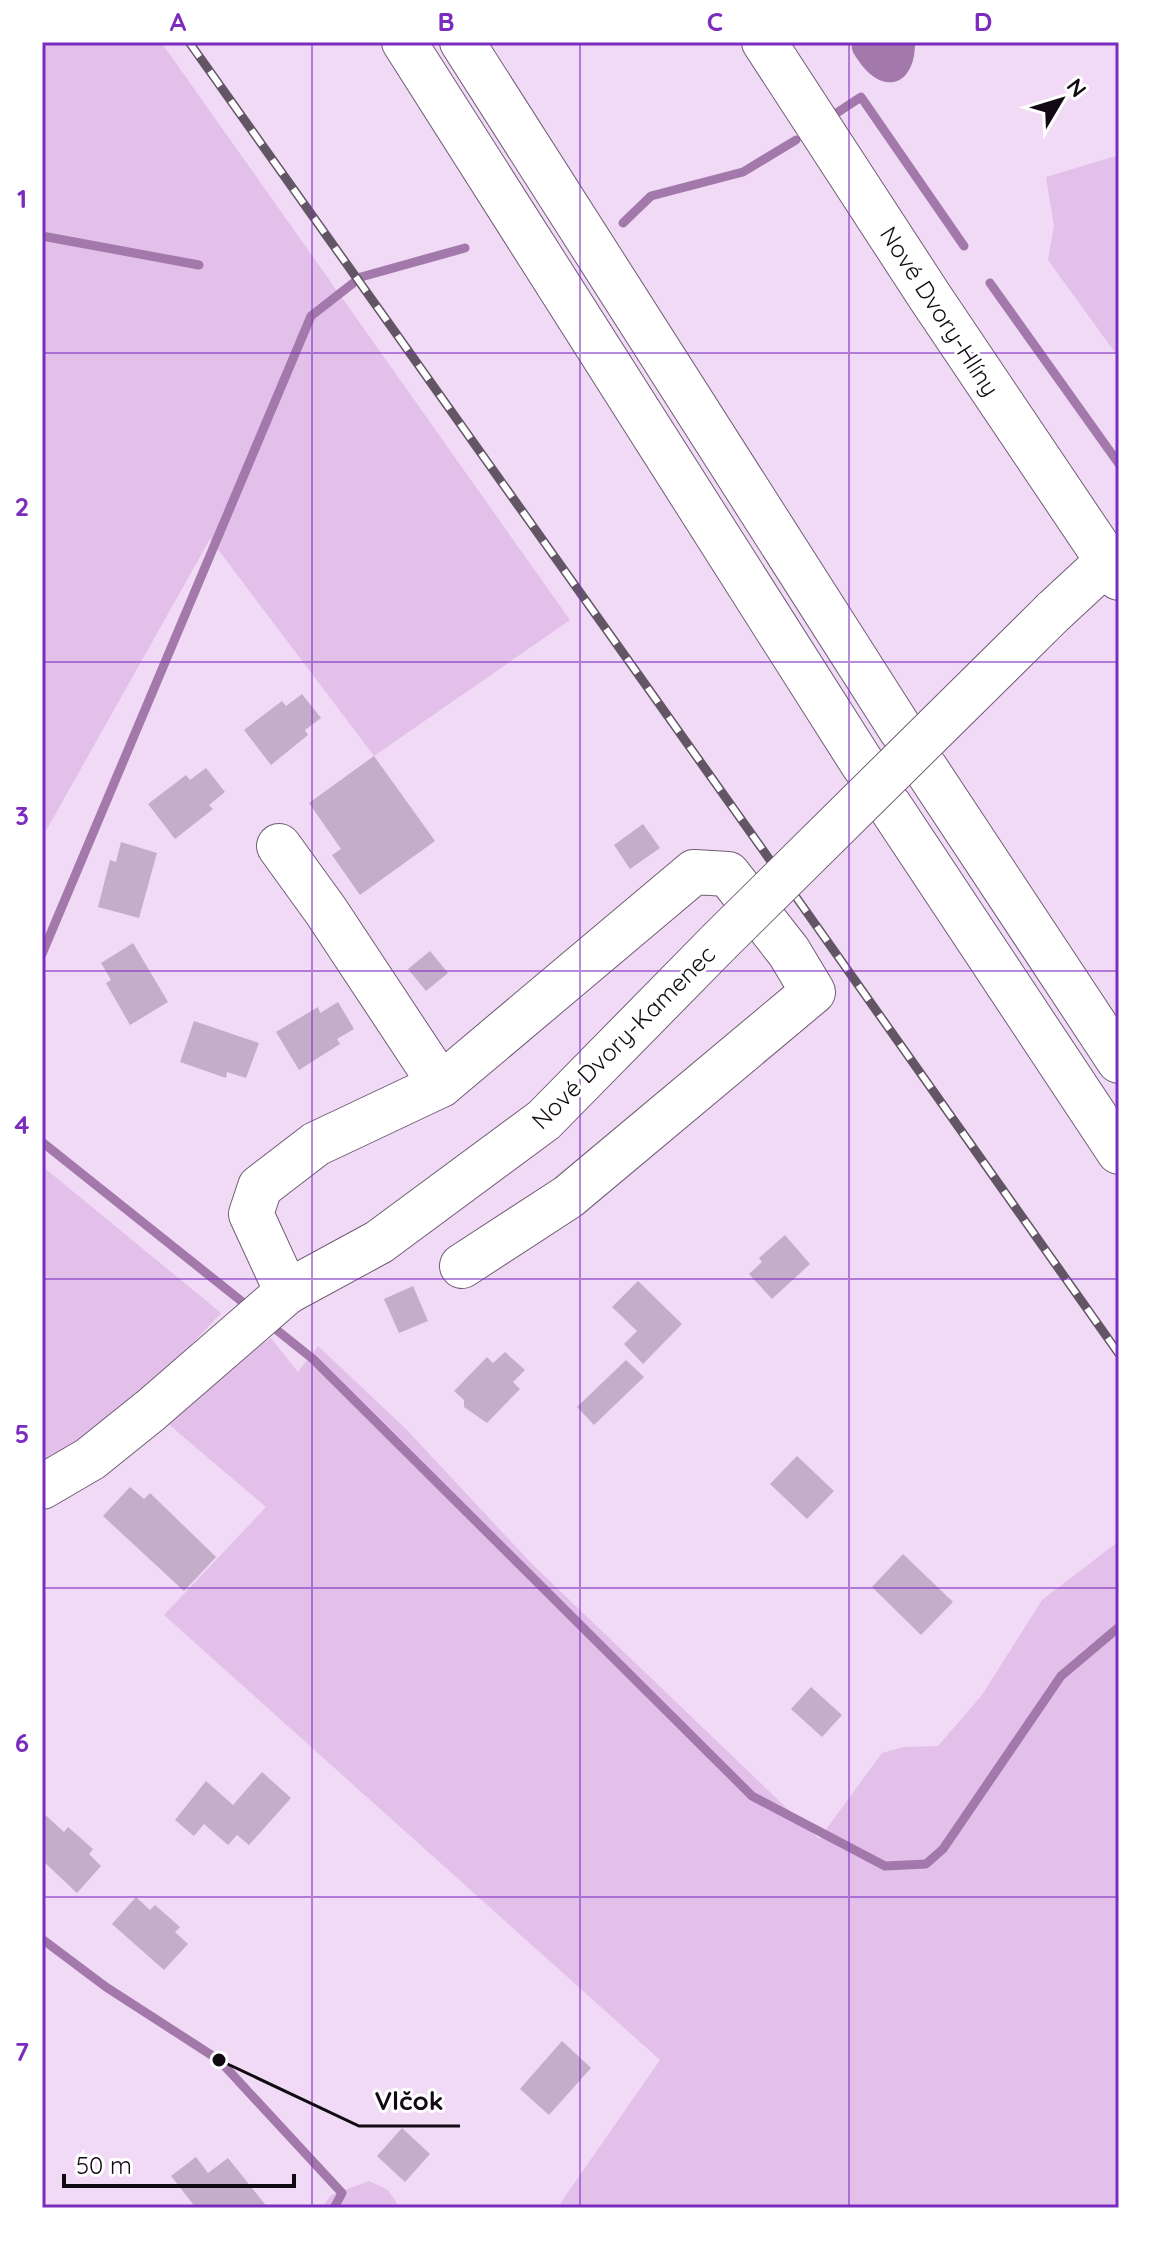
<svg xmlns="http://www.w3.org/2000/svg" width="1161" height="2250" font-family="Quicksand,sans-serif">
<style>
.green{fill:#e3c0ea}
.water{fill:#a279aa}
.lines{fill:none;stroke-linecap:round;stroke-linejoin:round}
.stream{stroke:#a279aa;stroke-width:9}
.building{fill:#c3adc8}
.minor-casing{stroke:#705d74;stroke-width:46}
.highway-casing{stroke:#705d74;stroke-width:46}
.minor{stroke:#fff;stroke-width:44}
.highway{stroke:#fff;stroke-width:44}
.rail-casing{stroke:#625564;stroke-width:9}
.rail{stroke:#fff;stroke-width:6;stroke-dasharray:18;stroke-linecap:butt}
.minor-bridge-casing{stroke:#705d74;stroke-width:46;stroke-linecap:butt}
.minor-bridge{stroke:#fff;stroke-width:44}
.grid{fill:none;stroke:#7b2cbf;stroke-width:2;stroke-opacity:0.55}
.labels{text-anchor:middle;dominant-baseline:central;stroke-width:6;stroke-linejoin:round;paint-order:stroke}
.street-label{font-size:24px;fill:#120a13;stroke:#fff}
.leader{fill:none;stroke:#120a13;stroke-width:3}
.callout-dot{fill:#120a13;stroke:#fff;stroke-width:3}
.callout-label{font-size:26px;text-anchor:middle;font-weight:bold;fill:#120a13;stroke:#fff;stroke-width:6;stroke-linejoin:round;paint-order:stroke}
.neatline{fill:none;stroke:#7b2cbf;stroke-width:3}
.grid-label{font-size:26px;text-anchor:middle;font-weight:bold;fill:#7b2cbf}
</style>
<rect width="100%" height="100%" fill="#f1daf5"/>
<g class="green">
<path d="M 42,42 L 161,42 L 570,620 L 374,756 L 210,539 L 42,838 Z"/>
<path d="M 1119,155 L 1119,358 L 1048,260 L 1054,226 L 1046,177 Z"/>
<path d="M 42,1166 L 221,1313 L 133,1406 L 42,1476 Z"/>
<path d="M 271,1338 L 298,1372 L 318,1346 L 405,1428 L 532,1564 L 819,1839 L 882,1753 L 904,1747 L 938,1746 L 982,1695 L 1042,1600 L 1119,1541 L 1119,2208 L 557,2208 L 660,2060 L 164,1615 L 266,1507 L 160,1417 Z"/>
<path d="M 369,2181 L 388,2190 L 400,2208 L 322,2208 L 331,2195 Z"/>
</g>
<path class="water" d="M 852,42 L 912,42 L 915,45 C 914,88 881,95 858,60 C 853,53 851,50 852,42 Z"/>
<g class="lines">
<g class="stream">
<path d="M 829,118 L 861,97 L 964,246"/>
<path d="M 623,223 L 651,196 L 743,172 L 796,140"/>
<path d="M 42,236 L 199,265"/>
<path d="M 990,283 L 1119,464"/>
<path d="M 42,954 L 311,316 L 361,277 L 465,248"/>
<path d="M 42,1142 L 250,1308"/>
<path d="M 268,1323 L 313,1359 L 752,1796 L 885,1866 L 926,1864 L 943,1849 L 1061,1676 L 1119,1627"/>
<path d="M 42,1939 L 106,1987 L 219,2060 L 342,2193 L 334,2208"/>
</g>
</g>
<g class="building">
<path d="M 302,694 L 321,718 L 305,730 L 308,735 L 271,765 L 244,730 L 282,701 L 286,706 Z"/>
<path d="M 374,756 L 435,841 L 360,895 L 332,855 L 341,849 L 309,803 Z"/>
<path d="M 206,768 L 225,792 L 209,805 L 213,809 L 175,839 L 148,804 L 186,775 L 190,780 Z"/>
<path d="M 643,824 L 660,848 L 630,869 L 614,845 Z"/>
<path d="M 121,842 L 157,853 L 139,918 L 98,907 L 110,860 L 116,862 Z"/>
<path d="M 133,943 L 168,1002 L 130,1025 L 106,983 L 111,980 L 101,963 Z"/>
<path d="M 430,951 L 448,973 L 426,991 L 408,969 Z"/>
<path d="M 338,1002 L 354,1029 L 337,1039 L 340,1044 L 299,1070 L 276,1032 L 318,1007 L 320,1013 Z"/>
<path d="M 194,1021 L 259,1043 L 246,1078 L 227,1072 L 226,1078 L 180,1062 Z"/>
<path d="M 785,1235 L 810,1264 L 772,1299 L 749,1274 L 762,1262 L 759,1258 Z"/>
<path d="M 638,1281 L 682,1324 L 643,1364 L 624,1344 L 637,1331 L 612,1307 Z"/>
<path d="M 413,1286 L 428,1321 L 399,1333 L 384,1299 Z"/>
<path d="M 505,1352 L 525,1370 L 513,1382 L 520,1389 L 487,1423 L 464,1407 L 464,1400 L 454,1391 L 487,1357 L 493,1363 Z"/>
<path d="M 626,1360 L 644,1377 L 594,1425 L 577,1407 Z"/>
<path d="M 797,1456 L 834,1491 L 807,1519 L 770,1484 Z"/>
<path d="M 130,1487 L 144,1499 L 150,1493 L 216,1557 L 184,1591 L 103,1516 Z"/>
<path d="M 903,1554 L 953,1602 L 921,1635 L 872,1587 Z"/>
<path d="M 811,1687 L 842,1715 L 822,1737 L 791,1709 Z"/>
<path d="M 262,1772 L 291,1798 L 249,1845 L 237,1835 L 228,1845 L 204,1824 L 194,1836 L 175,1820 L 206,1781 L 233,1805 Z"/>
<path d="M 42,1812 L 64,1832 L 68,1827 L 93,1849 L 89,1854 L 101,1866 L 77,1893 L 42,1860 Z"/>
<path d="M 136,1897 L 150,1910 L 155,1905 L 180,1927 L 175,1932 L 188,1944 L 164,1970 L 112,1924 Z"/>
<path d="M 562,2041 L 591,2068 L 549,2115 L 520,2089 Z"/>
<path d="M 402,2128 L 430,2154 L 405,2182 L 377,2156 Z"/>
<path d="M 196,2157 L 208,2173 L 228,2158 L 268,2208 L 196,2208 L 171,2176 Z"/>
</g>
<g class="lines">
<g class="minor-casing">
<g id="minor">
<path d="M 764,42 L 930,297 L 1119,578"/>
<path d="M 1053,612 L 1107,562"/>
<path d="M 279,846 L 326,911 L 441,1085"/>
<path d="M 287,1292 L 379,1242 L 544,1120 L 719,942"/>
<path d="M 42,1487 L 90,1459 L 151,1410 L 287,1292 L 251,1214 L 260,1187 L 316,1144 L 441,1085 L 694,872 L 728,874 L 789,952 L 813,992 L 568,1197 L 462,1266"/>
</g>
</g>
<g class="highway-casing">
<g id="highway">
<path d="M 404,42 L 864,766"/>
<path d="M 462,42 L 901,730"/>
<path d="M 926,769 L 1119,1061"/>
<path d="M 889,805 L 1119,1152"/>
</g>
</g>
<use href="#minor" class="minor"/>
<use href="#highway" class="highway"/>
<g class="rail-casing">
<g id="rail">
<path d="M 189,42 L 770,860"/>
<path d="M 796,897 L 1119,1354"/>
</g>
</g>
<use href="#rail" class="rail"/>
<g class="minor-bridge-casing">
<path id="minor-bridge" d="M 719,942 L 1053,612"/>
</g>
<use href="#minor-bridge" class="minor-bridge"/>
</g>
<path class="grid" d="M 312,42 L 312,2208M 580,42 L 580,2208M 849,42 L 849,2208M 42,353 L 1119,353M 42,662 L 1119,662M 42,971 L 1119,971M 42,1279 L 1119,1279M 42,1588 L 1119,1588M 42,1897 L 1119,1897"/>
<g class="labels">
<g class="street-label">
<text transform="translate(940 311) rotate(57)">Nové Dvory-Hlíny</text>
<text transform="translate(623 1037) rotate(-45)">Nové Dvory-Kamenec</text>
</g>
</g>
<path class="leader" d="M219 2060L359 2126H460"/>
<circle class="callout-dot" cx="219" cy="2060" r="8"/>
<g class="callout-label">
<text x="409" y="2110">Vlčok</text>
</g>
<rect width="1161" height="2250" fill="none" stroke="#ffffff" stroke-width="88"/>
<g transform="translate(1061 100) rotate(52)" stroke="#ffffff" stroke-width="6" paint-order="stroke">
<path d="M0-6L14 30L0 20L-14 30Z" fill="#120a13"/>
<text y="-12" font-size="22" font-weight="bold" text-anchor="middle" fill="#120a13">N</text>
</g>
<path d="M64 2174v12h230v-12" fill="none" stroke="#120a13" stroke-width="4"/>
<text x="76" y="2174" font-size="24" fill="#120a13" stroke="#ffffff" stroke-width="6" paint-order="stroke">50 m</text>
<rect x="44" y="44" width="1073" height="2162" class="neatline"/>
<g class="grid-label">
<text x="178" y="31">A</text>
<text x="446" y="31">B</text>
<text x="715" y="31">C</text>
<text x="983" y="31">D</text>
<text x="22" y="208">1</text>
<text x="22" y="516">2</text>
<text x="22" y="825">3</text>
<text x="22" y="1134">4</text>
<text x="22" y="1443">5</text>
<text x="22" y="1752">6</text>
<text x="22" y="2061">7</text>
</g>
</svg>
